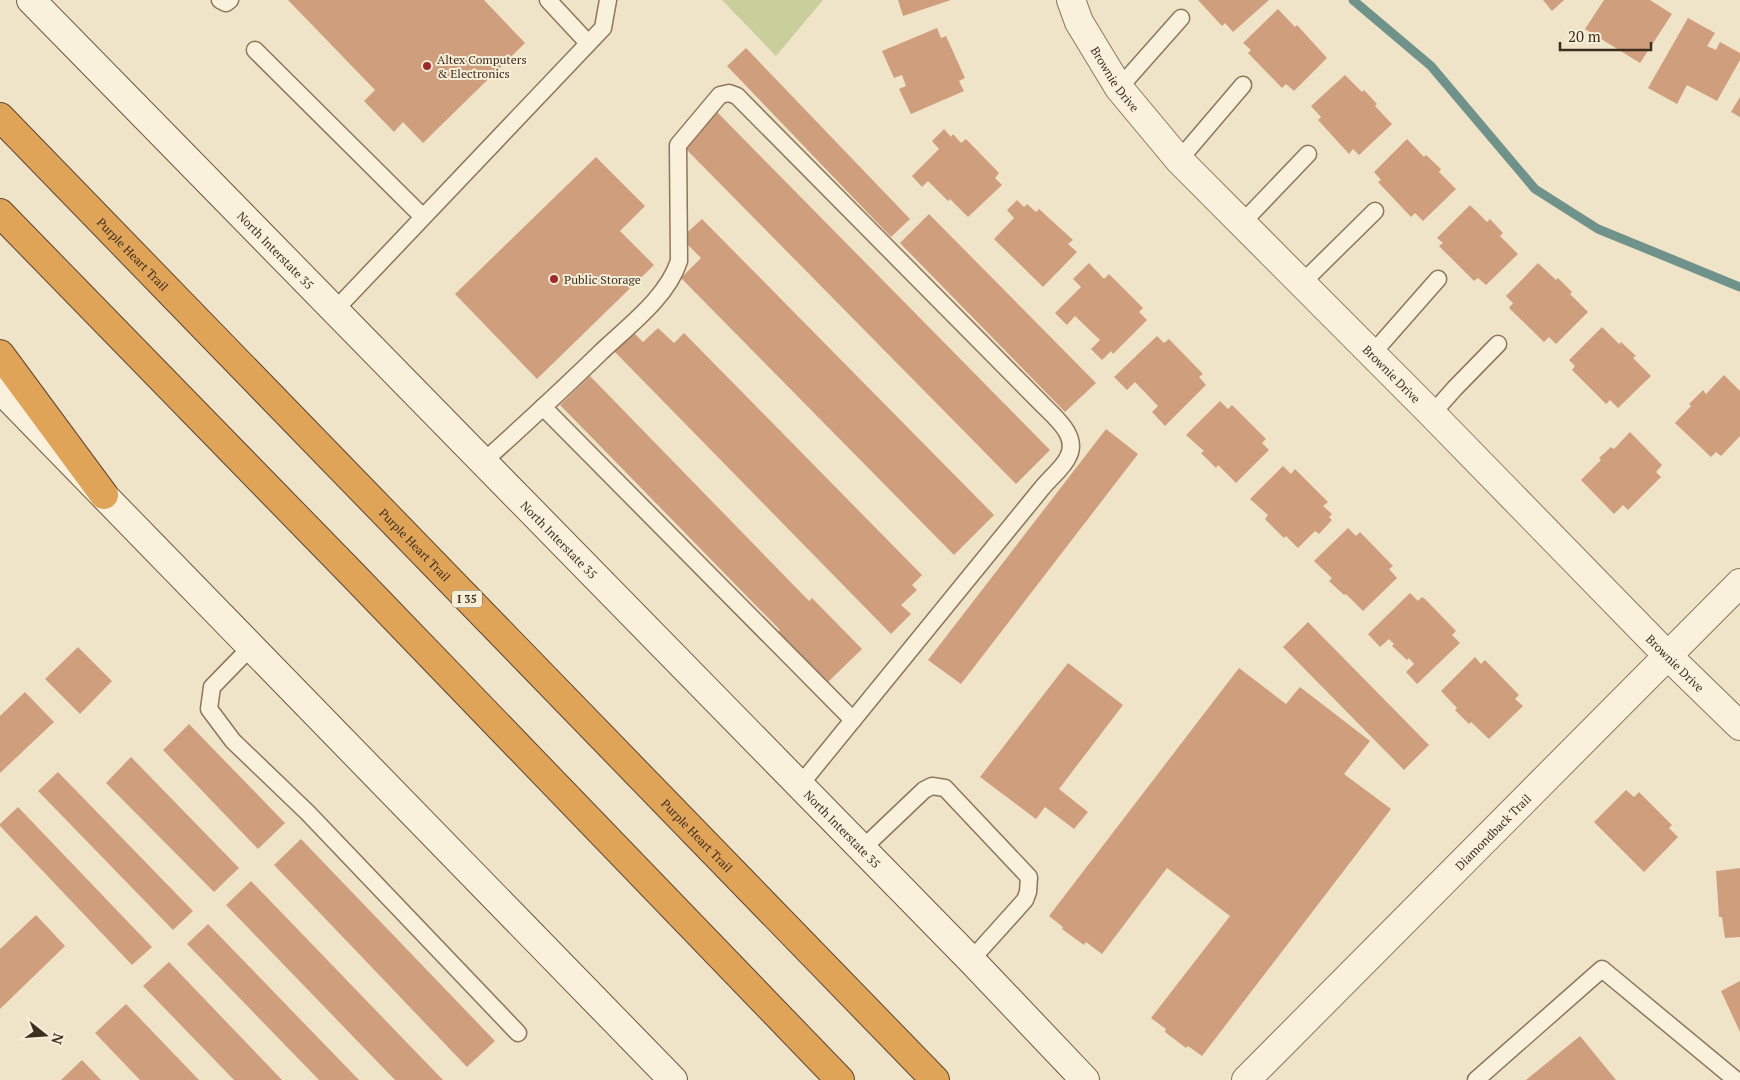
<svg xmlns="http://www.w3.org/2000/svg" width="1740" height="1080" font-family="'PT Serif',serif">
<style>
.green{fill:#c9cf9b}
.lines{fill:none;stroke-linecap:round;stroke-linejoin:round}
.stream{stroke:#6f938a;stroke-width:9}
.building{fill:#cf9f7d}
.lane-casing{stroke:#8d765c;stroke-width:19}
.street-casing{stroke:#8d765c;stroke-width:30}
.secondary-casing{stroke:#6f573f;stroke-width:30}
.highway-casing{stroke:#5b4430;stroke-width:30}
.lane{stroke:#faf1dc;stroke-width:16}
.street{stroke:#faf1dc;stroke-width:28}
.secondary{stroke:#faf1dc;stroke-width:28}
.highway{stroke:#e0a458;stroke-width:28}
.poi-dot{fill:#9e2a2b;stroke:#f7eed8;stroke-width:2}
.labels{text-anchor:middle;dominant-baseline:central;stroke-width:4;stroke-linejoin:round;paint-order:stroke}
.shield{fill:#f7eed8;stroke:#756857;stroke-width:1}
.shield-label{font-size:11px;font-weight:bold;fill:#3d2e20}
.poi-label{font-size:12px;fill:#3d2e20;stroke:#f7eed8;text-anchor:start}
.street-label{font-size:12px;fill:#3d2e20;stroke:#f7eed8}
</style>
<rect width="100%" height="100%" fill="#f0e4c8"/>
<path class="green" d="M 722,0 L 823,0 L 776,56 Z"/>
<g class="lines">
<path class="stream" d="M 1353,0 L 1431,66 L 1535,189 L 1598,229 L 1740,287"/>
</g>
<g class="building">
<path d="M 288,0 L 484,0 L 525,43 L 423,143 L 403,122 L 394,132 L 364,101 L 375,90 Z"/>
<path d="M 898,0 L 951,0 L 903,16 Z"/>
<path d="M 1198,0 L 1269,0 L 1233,32 L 1225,23 L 1222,26 Z"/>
<path d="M 1543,0 L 1564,0 L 1552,11 Z"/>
<path d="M 1604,0 L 1650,0 L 1672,14 L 1640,63 L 1585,29 Z"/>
<path d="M 1278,9 L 1295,27 L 1297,25 L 1327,58 L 1294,91 L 1286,84 L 1282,88 L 1248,53 L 1251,50 L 1243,43 Z"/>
<path d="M 1688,18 L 1715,33 L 1707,46 L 1716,50 L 1720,42 L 1740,53 L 1740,60 L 1717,101 L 1687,85 L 1677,104 L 1648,88 Z"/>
<path d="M 937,28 L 941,38 L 946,36 L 965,78 L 959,81 L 964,91 L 911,114 L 899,89 L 906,86 L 902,75 L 894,78 L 882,51 Z"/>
<path d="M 746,48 L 910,219 L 891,237 L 727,66 Z"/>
<path d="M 1345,75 L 1362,92 L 1364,90 L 1377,104 L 1375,106 L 1392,124 L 1359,155 L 1353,149 L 1349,154 L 1318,120 L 1321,117 L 1311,106 Z"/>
<path d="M 1740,97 L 1740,117 L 1731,112 Z"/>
<path d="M 717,112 L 1050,450 L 1016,484 L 683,146 Z"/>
<path d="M 944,129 L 951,137 L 953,134 L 961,143 L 966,139 L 999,173 L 995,178 L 1002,185 L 968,217 L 950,199 L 948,201 L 928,181 L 922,187 L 912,176 L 939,149 L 932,141 Z"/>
<path d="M 1407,139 L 1424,157 L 1426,155 L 1441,169 L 1439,172 L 1456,189 L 1423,221 L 1415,213 L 1411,217 L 1378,182 L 1381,180 L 1374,172 Z"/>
<path d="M 596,157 L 645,206 L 620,231 L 654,265 L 537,379 L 455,294 Z"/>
<path d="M 1017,200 L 1024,207 L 1027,204 L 1036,212 L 1039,209 L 1073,240 L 1068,244 L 1077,252 L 1043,287 L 994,239 L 1014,218 L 1007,210 Z"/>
<path d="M 1470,205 L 1487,222 L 1490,219 L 1503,233 L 1500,236 L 1518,254 L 1486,285 L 1478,278 L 1474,281 L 1439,246 L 1443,243 L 1437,238 Z"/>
<path d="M 929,214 L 1096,383 L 1065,412 L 900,243 Z"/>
<path d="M 702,219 L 994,515 L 954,555 L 681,278 L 701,258 L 681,238 Z"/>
<path d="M 1089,263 L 1104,279 L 1109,274 L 1143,308 L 1139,312 L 1147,320 L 1113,354 L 1111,351 L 1102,360 L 1091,349 L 1100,340 L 1075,316 L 1067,325 L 1055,313 L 1081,287 L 1073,279 Z"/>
<path d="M 1538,263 L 1556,280 L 1558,278 L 1572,292 L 1570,294 L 1588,312 L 1556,344 L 1549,337 L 1544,342 L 1509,308 L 1513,303 L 1506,296 Z"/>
<path d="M 1602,327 L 1619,344 L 1621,342 L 1636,356 L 1633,358 L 1651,376 L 1618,408 L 1610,400 L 1606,404 L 1572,370 L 1575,366 L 1569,360 Z"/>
<path d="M 658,328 L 674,343 L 684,333 L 922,575 L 912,585 L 917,590 L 901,605 L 911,614 L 891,634 L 614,351 L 633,332 L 643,342 Z"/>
<path d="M 1157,336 L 1164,343 L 1169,339 L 1203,374 L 1199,377 L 1206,385 L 1165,426 L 1152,412 L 1158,406 L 1135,382 L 1127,390 L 1114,377 Z"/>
<path d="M 1724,375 L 1740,391 L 1740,436 L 1721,456 L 1716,452 L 1711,457 L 1675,423 L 1691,406 L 1689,404 L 1703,390 L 1706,394 Z"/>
<path d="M 590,376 L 809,601 L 812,598 L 862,649 L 827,683 L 778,632 L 780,630 L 560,405 Z"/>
<path d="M 1220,401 L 1228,409 L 1232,405 L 1266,439 L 1262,443 L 1269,450 L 1236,483 L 1218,465 L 1216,468 L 1201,453 L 1204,451 L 1186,435 Z"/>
<path d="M 1106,429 L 1138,454 L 961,684 L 928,660 Z"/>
<path d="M 1630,432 L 1662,465 L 1656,472 L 1661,477 L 1628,510 L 1623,505 L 1614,514 L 1581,480 L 1601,460 L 1599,458 L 1611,447 L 1614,449 Z"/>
<path d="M 1283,466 L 1291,474 L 1295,469 L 1328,502 L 1323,506 L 1332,514 L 1329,517 L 1332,520 L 1319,534 L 1315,531 L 1298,548 L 1286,536 L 1284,538 L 1265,519 L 1268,515 L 1250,499 Z"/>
<path d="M 1348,528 L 1356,536 L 1360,532 L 1393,566 L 1389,569 L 1397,578 L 1363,611 L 1346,594 L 1344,595 L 1329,581 L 1332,578 L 1314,561 Z"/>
<path d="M 1410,593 L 1418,601 L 1422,597 L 1425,599 L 1456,631 L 1452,635 L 1460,643 L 1417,684 L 1406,672 L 1414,664 L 1409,658 L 1407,660 L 1392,646 L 1394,644 L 1389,639 L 1380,647 L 1368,634 Z"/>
<path d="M 1308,622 L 1429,745 L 1404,770 L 1283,647 Z"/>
<path d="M 78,647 L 112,681 L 80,714 L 45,679 Z"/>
<path d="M 1475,657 L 1481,664 L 1485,660 L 1519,695 L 1515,699 L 1523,706 L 1489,739 L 1471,722 L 1469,724 L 1455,710 L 1457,708 L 1441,691 Z"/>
<path d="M 1068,663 L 1123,705 L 1059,789 L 1088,812 L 1074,829 L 1045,807 L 1036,819 L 980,777 Z"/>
<path d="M 1239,668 L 1286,704 L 1300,687 L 1370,741 L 1344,774 L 1391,809 L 1202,1056 L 1188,1046 L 1186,1048 L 1165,1032 L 1166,1029 L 1151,1018 L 1230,916 L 1167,868 L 1102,954 L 1086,942 L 1084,945 L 1062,929 L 1063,927 L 1049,916 Z"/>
<path d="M 25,692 L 54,722 L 0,773 L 0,716 Z"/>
<path d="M 189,724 L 285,823 L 258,849 L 163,750 Z"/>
<path d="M 131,757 L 239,868 L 214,892 L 106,783 Z"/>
<path d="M 58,772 L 193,911 L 173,930 L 38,791 Z"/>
<path d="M 1626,790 L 1634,797 L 1639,792 L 1672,825 L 1669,828 L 1678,837 L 1644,872 L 1594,822 Z"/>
<path d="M 18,807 L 152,947 L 132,965 L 0,826 L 0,824 Z"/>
<path d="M 301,839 L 495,1041 L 467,1067 L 274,865 Z"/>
<path d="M 1740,868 L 1740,937 L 1725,938 L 1722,917 L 1719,917 L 1716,871 Z"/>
<path d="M 251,881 L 443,1080 L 395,1080 L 226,905 Z"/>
<path d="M 36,915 L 65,946 L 0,1009 L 0,949 Z"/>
<path d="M 208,924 L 359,1080 L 319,1080 L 187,944 Z"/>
<path d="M 169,962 L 282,1080 L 234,1080 L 143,986 Z"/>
<path d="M 1740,981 L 1740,1032 L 1721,991 Z"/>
<path d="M 126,1004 L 199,1080 L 140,1080 L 95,1033 Z"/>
<path d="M 1580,1036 L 1616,1080 L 1526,1080 Z"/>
<path d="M 82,1060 L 101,1080 L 61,1080 Z"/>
</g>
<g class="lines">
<g class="lane-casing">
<g id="lane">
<path d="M 220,0 L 226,3 L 230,0"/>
<path d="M 548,0 L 588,43"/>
<path d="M 255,50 L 423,217"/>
<path d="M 1119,88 L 1181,18"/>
<path d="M 1179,160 L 1243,85"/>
<path d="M 1242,223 L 1308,154"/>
<path d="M 1302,283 L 1375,211"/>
<path d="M 335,310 L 603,28 L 608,0"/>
<path d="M 1372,354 L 1438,279"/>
<path d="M 543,407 L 853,720"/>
<path d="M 1432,414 L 1455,388 L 1498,344"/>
<path d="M 483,462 C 523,426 562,390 600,353 C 627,327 667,298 679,261 L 678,145 L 720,95 L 729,93 L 737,96 L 1039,401 C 1052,415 1080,435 1068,457 C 1064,467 1049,479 1042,488 L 800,785"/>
<path d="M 251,647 L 212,687 L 209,709 L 233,741 L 308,813 L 518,1033"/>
<path d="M 862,849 L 924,790 L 932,786 L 945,788 L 1029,877 L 1028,892 L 1025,900 L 971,960"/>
<path d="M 1476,1080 L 1602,969 L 1736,1080"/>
</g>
</g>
<g class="street-casing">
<g id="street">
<path id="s1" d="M 1071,0 L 1079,22 L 1119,88 L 1179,160 L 1432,414 L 1668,656 L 1740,726"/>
<path id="s2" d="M 1246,1080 L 1740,583"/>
</g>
</g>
<g class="secondary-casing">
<g id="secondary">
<path id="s3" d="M 31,0 L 971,960 L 1085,1080"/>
<path d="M 0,389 L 673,1080"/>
</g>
</g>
<g class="highway-casing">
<g id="highway">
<path id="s4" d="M 0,117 L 935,1080"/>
<path d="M 0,213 L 354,576 L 840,1080"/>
<path d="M 0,354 L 104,495"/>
</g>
</g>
<use href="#lane" class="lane"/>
<use href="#street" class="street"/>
<use href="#secondary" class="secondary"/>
<use href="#highway" class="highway"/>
</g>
<g class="poi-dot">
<circle cx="427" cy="66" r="5"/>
<circle cx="554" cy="279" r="5"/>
</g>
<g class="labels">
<rect class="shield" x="452" y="590.5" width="30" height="17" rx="4"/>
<g class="shield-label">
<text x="467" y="599">I 35</text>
</g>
<g class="poi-label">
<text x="437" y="59">Altex Computers<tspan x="437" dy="14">&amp; Electronics</tspan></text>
<text x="564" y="279">Public Storage</text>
</g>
<g class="street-label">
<text stroke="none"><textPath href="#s1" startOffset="91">Brownie Drive</textPath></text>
<text stroke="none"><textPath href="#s3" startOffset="350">North Interstate 35</textPath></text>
<text stroke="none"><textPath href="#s4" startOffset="191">Purple Heart Trail</textPath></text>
<text stroke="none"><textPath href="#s1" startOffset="496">Brownie Drive</textPath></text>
<text stroke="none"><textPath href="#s3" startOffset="755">North Interstate 35</textPath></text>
<text stroke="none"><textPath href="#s4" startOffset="596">Purple Heart Trail</textPath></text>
<text stroke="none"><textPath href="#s1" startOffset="901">Brownie Drive</textPath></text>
<text stroke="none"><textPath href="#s3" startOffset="1160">North Interstate 35</textPath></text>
<text stroke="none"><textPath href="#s2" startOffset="350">Diamondback Trail</textPath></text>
<text stroke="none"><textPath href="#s4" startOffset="1001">Purple Heart Trail</textPath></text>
</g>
</g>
<g transform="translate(45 1035) rotate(107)" stroke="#f7eed8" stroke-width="4" paint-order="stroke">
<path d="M0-4L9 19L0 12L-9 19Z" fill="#3d2e20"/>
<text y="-8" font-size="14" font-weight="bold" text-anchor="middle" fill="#3d2e20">N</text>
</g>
<path d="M1560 42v8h91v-8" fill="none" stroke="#3d2e20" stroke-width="2.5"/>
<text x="1568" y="42" font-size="15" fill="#3d2e20" stroke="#f7eed8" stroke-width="4" paint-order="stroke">20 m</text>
</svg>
